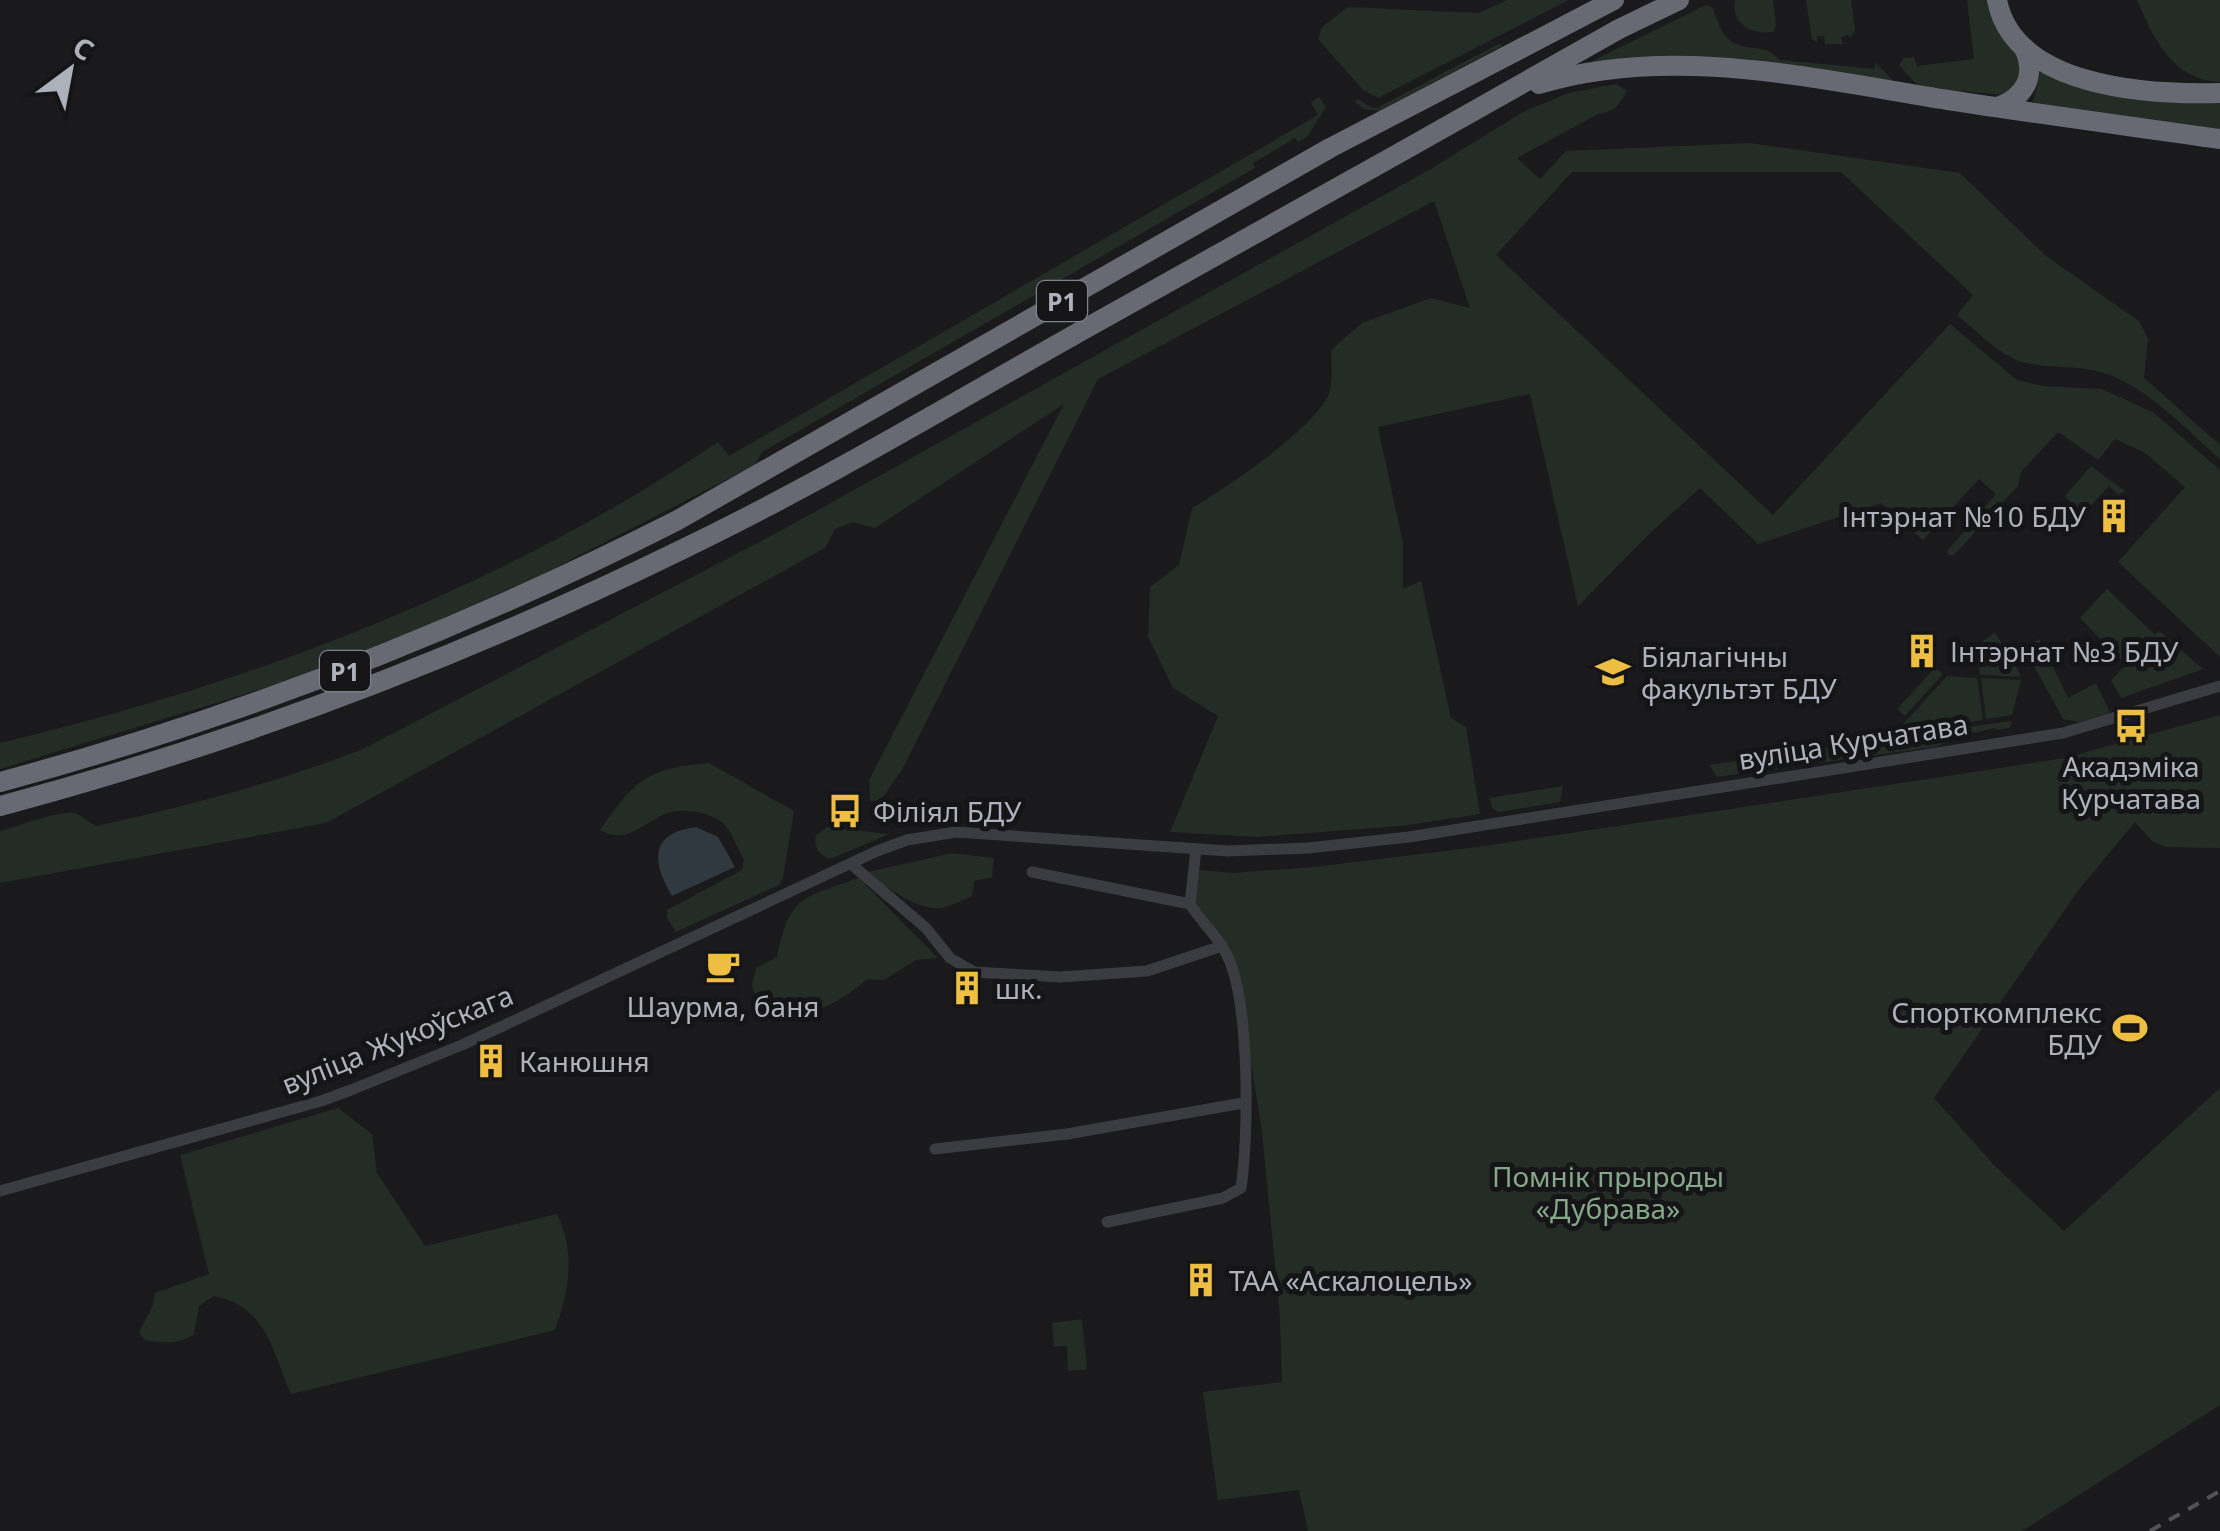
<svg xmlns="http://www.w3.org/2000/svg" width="2220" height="1531" font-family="'Noto Sans',sans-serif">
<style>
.green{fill:#242c26}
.water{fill:#303840}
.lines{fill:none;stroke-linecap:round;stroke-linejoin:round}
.street{stroke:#3b3c41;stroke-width:11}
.highway{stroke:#676a72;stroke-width:20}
.rail{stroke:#52545a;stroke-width:4;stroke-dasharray:12 10;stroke-linecap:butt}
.labels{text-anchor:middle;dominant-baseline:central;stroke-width:10;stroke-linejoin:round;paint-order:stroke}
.shield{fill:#151517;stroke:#7f828a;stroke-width:2.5}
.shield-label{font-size:25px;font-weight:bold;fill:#adb1bb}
.poi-label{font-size:28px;fill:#adb1bb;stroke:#151517;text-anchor:start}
.street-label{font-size:28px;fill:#adb1bb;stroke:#151517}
.park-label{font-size:28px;fill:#85a689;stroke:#151517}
</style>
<rect width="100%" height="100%" fill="#1a1a1c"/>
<g class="green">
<path d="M 1507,0 L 1569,0 L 1378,98 L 1363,90 L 1318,39 L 1322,27 L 1348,7 L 1479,13 Z"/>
<path d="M 1735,0 L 1773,0 L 1776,25 L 1773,32 C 1751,35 1731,24 1735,0 Z"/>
<path d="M 1806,0 L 1851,0 L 1855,30 L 1850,38 L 1848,35 L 1841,38 L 1843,44 L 1825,44 L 1824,36 L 1817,36 L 1817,42 L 1812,39 Z"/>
<path d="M 1967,0 L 1988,0 L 1995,22 L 2019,55 L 2021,79 L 2005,95 L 1919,87 L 1899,65 L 1904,58 L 1914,57 L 1917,66 L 1974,59 Z"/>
<path d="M 2137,0 L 2220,0 L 2220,82 C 2172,80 2154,39 2137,0 Z"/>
<path d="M 1706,5 L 1712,7 C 1717,19 1722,37 1734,43 C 1751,51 1766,44 1780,60 L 1875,69 L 1875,62 L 1894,82 L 1593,66 L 1592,61 Z"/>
<path d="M 1500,43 L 1502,46 L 1379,111 L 1364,109 L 1355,102 L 1358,99 L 1370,107 L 1377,108 Z"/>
<path d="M 2041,70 C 2104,93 2151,108 2220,99 L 2220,133 L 2049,107 L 2033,102 Z"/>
<path d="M 1616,84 L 1627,91 C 1619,105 1615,112 1598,114 L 1517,158 L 1540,179 L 1566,151 L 1749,143 L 1960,173 L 2046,256 L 2139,321 L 2148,339 L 2144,378 L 2220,445 L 2220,459 C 2187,430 2152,392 2110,375 C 2081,364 2048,370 2019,361 C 1997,353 1975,329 1957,315 L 1973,295 L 1841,172 L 1572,172 L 1496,255 L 1773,515 L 1950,324 L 2017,380 L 2043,386 L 2101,389 L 2120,397 L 2154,413 L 2220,470 L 2220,657 L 2118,562 L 2185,487 L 2145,453 L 2115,439 L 2098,460 L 2058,432 L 2021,472 L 2018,486 L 1954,555 L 1948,555 L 1948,550 L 1996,494 L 1979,479 L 1923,540 L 1881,503 L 1758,544 L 1700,488 L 1652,531 L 1578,606 L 1530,394 L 1378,427 L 1403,543 L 1403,589 L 1421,581 L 1451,718 L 1466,727 L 1480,814 L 1401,826 L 1256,837 L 1170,832 L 1218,716 L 1173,688 L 1148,637 L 1150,587 L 1179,565 L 1192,508 C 1223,490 1322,424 1330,390 C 1333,378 1331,362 1331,350 L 1362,323 L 1431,298 L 1470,308 L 1434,201 L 1098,379 L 902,770 L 880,801 L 870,801 L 869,780 L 1064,404 L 875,528 L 853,522 L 835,529 L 825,548 L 326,823 L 0,883 L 0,831 C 15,827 62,809 75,813 C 83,815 88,823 96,826 C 188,806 275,783 363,749 L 782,530 L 1429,170 L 1523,112 L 1569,93 Z"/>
<path d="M 1319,97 L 1326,107 L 1307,137 L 1298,142 L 1295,138 L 1253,163 L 1255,168 L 762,452 L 755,465 L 549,571 L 340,665 L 0,769 L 0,743 C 250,684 505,587 718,442 L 729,456 L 1318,115 L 1311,102 Z"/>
<path d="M 2091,466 L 2125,491 L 2118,495 L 2109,486 L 2083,514 L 2065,496 Z"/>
<path d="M 2107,589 L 2155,635 L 2159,631 L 2203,669 L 2121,698 L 2111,680 L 2126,665 L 2080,618 Z"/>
<path d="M 1995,632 L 2020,674 L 2021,677 L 1980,675 L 1979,663 L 1990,649 L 1985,644 L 1974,656 L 1969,652 Z"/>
<path d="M 2039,639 L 2068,698 L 2096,683 L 2110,713 L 2079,722 L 2063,719 L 2024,648 Z"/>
<path d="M 1935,668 L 1943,674 L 1905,716 L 1897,709 Z"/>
<path d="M 1947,676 L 1977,678 L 1983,720 L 1897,731 Z"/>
<path d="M 1981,678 L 2021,680 L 2012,715 L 1986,719 Z"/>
<path d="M 2220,715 L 2220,848 L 2167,847 L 2153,842 L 2135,822 L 2080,888 L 1934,1098 L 1994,1165 L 2064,1231 L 2220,1088 L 2220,1405 L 2022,1531 L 1308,1531 L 1299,1490 L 1218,1500 L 1203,1392 L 1282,1382 L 1280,1317 L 1262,1131 L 1235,963 L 1194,904 L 1199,870 L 1233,873 L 1314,867 L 1478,847 L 1717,811 L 2065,758 Z"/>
<path d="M 2012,721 L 2010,728 L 1997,730 L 1995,728 L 1960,736 L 1959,728 Z"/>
<path d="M 1952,729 L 1954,740 L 1934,747 L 1717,777 L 1709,765 Z"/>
<path d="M 709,763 L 794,811 L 783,877 L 779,885 L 676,932 L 667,918 L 667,910 L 742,870 L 744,860 C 738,850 733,834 725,825 C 712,812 681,807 665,814 C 642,824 626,845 600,830 C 635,780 647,768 709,763 Z"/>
<path d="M 1563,786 L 1560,802 L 1499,812 L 1493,809 L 1489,798 Z"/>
<path d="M 827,827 L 889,834 L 830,859 C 819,855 813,847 816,835 Z"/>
<path d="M 952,853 L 994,858 L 992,877 L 974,881 L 972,896 C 963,900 951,906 941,908 C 918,911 885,887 868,872 Z"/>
<path d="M 859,878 L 938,958 L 916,960 L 884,980 L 867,979 C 836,1007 805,1017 764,1021 L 752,985 L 756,968 L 777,957 C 790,895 802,898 859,878 Z"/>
<path d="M 338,1108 L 372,1134 L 377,1173 L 425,1246 L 557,1214 C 576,1252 569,1292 555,1330 L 291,1394 C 272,1350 266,1306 214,1296 L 199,1306 L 194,1334 C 180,1345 162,1343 145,1340 L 139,1333 C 145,1317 154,1310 155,1293 L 209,1274 L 180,1155 Z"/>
<path d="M 1082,1319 L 1087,1369 L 1068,1371 L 1067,1346 L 1054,1347 L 1052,1323 Z"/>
</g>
<path class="water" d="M 696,827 L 718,837 L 735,867 L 672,896 C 651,861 650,833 696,827 Z"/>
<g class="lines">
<g class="street">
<path d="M 851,864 L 926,928 L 950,958 L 974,972 L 1060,977 L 1147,971 L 1222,946"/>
<path d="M 1032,872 L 1190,904"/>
<path d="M 935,1149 L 1067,1134 L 1243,1103"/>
<path d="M 0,1191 L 321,1101 L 351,1090 L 462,1045 L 877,851 L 907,840 L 956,832 L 1228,851 L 1308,848 L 1409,837 L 2063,733 L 2220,686"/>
<path d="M 1107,1222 L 1223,1198 L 1241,1188 C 1249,1135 1250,1002 1227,955 C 1218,936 1201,922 1190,904 L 1196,849"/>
</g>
<g class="highway">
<path d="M 1997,0 C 2014,88 2149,95 2220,93"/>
<path d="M 1539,84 C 1672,44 1815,79 1948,100 C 2038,114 2129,126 2220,139"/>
<path d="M 1998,107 C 2025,97 2037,76 2024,48"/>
<path d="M 0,782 C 235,719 459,631 676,521 L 1330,148 L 1614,0"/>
<path d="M 0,806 C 237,743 465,656 685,548 C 824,481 956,401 1090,326 C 1267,227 1443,129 1619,29 L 1679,0"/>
</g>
<path class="rail" d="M 2150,1531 L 2220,1491"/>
</g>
<defs>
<g id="building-bare" transform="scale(2.7)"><path d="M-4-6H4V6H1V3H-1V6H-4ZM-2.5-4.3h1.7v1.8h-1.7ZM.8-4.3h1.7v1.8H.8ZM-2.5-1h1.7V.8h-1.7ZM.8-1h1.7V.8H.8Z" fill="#edbe41" stroke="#151517" stroke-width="2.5" paint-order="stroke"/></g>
<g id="university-bare" transform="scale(2.7)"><path d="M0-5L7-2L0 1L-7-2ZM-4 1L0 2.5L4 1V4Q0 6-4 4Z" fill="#edbe41" stroke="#151517" stroke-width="2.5" paint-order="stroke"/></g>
<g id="bus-bare" transform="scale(2.7)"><path d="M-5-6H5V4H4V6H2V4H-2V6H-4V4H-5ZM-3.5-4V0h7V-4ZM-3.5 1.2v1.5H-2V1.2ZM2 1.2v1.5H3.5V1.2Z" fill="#edbe41" stroke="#151517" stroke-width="2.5" paint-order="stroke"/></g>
<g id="cafe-bare" transform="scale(2.7)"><path d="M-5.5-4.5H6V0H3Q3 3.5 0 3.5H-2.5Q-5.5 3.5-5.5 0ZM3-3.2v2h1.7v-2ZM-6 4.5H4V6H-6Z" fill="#edbe41" stroke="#151517" stroke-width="2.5" paint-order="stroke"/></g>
<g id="stadium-bare" transform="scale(2.7)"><path d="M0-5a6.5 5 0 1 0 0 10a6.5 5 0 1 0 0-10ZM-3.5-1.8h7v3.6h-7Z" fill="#edbe41" stroke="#151517" stroke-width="2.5" paint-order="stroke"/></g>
</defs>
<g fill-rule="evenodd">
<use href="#building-bare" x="2114" y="516"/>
<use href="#building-bare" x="1922" y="651"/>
<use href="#university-bare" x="1613" y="672"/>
<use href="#bus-bare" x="2131" y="726"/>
<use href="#bus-bare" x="845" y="811"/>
<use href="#cafe-bare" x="723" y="966"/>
<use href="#building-bare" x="967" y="988"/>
<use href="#stadium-bare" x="2130" y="1028"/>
<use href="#building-bare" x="491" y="1061"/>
<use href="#building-bare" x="1201" y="1280"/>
</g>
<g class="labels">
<g class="shield">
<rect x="1037" y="281" width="50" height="40" rx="8"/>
<rect x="320" y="651" width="50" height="40" rx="8"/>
</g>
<g class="shield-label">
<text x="1062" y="301">Р1</text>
<text x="345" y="671">Р1</text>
</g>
<g class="poi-label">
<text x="2086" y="516" text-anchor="end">Інтэрнат №10 БДУ</text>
<text x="1950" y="651">Інтэрнат №3 БДУ</text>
<text x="1641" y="656">Біялагічны<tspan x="1641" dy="32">факультэт БДУ</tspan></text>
<text x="2131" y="766" text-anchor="middle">Акадэміка<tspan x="2131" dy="32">Курчатава</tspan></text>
<text x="873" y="811">Філіял БДУ</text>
<text x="995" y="988">шк.</text>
<text x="723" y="1006" text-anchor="middle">Шаурма, баня</text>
<text x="2102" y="1012" text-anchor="end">Спорткомплекс<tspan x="2102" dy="32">БДУ</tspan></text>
<text x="519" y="1061">Канюшня</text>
<text x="1229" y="1280">ТАА «Аскалоцель»</text>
</g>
<g class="street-label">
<text transform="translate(1853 741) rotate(-9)">вуліца Курчатава</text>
<text transform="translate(397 1039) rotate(-22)">вуліца Жукоўскага</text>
</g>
<g class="park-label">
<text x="1608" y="1176">Помнік прыроды<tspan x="1608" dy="32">«Дубрава»</tspan></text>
</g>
</g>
<g transform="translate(70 70) rotate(32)" stroke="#151517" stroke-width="8" paint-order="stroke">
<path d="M0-8L18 38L0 25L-18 38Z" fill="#adb1bb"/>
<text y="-15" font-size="28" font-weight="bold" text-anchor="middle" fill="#adb1bb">С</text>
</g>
</svg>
